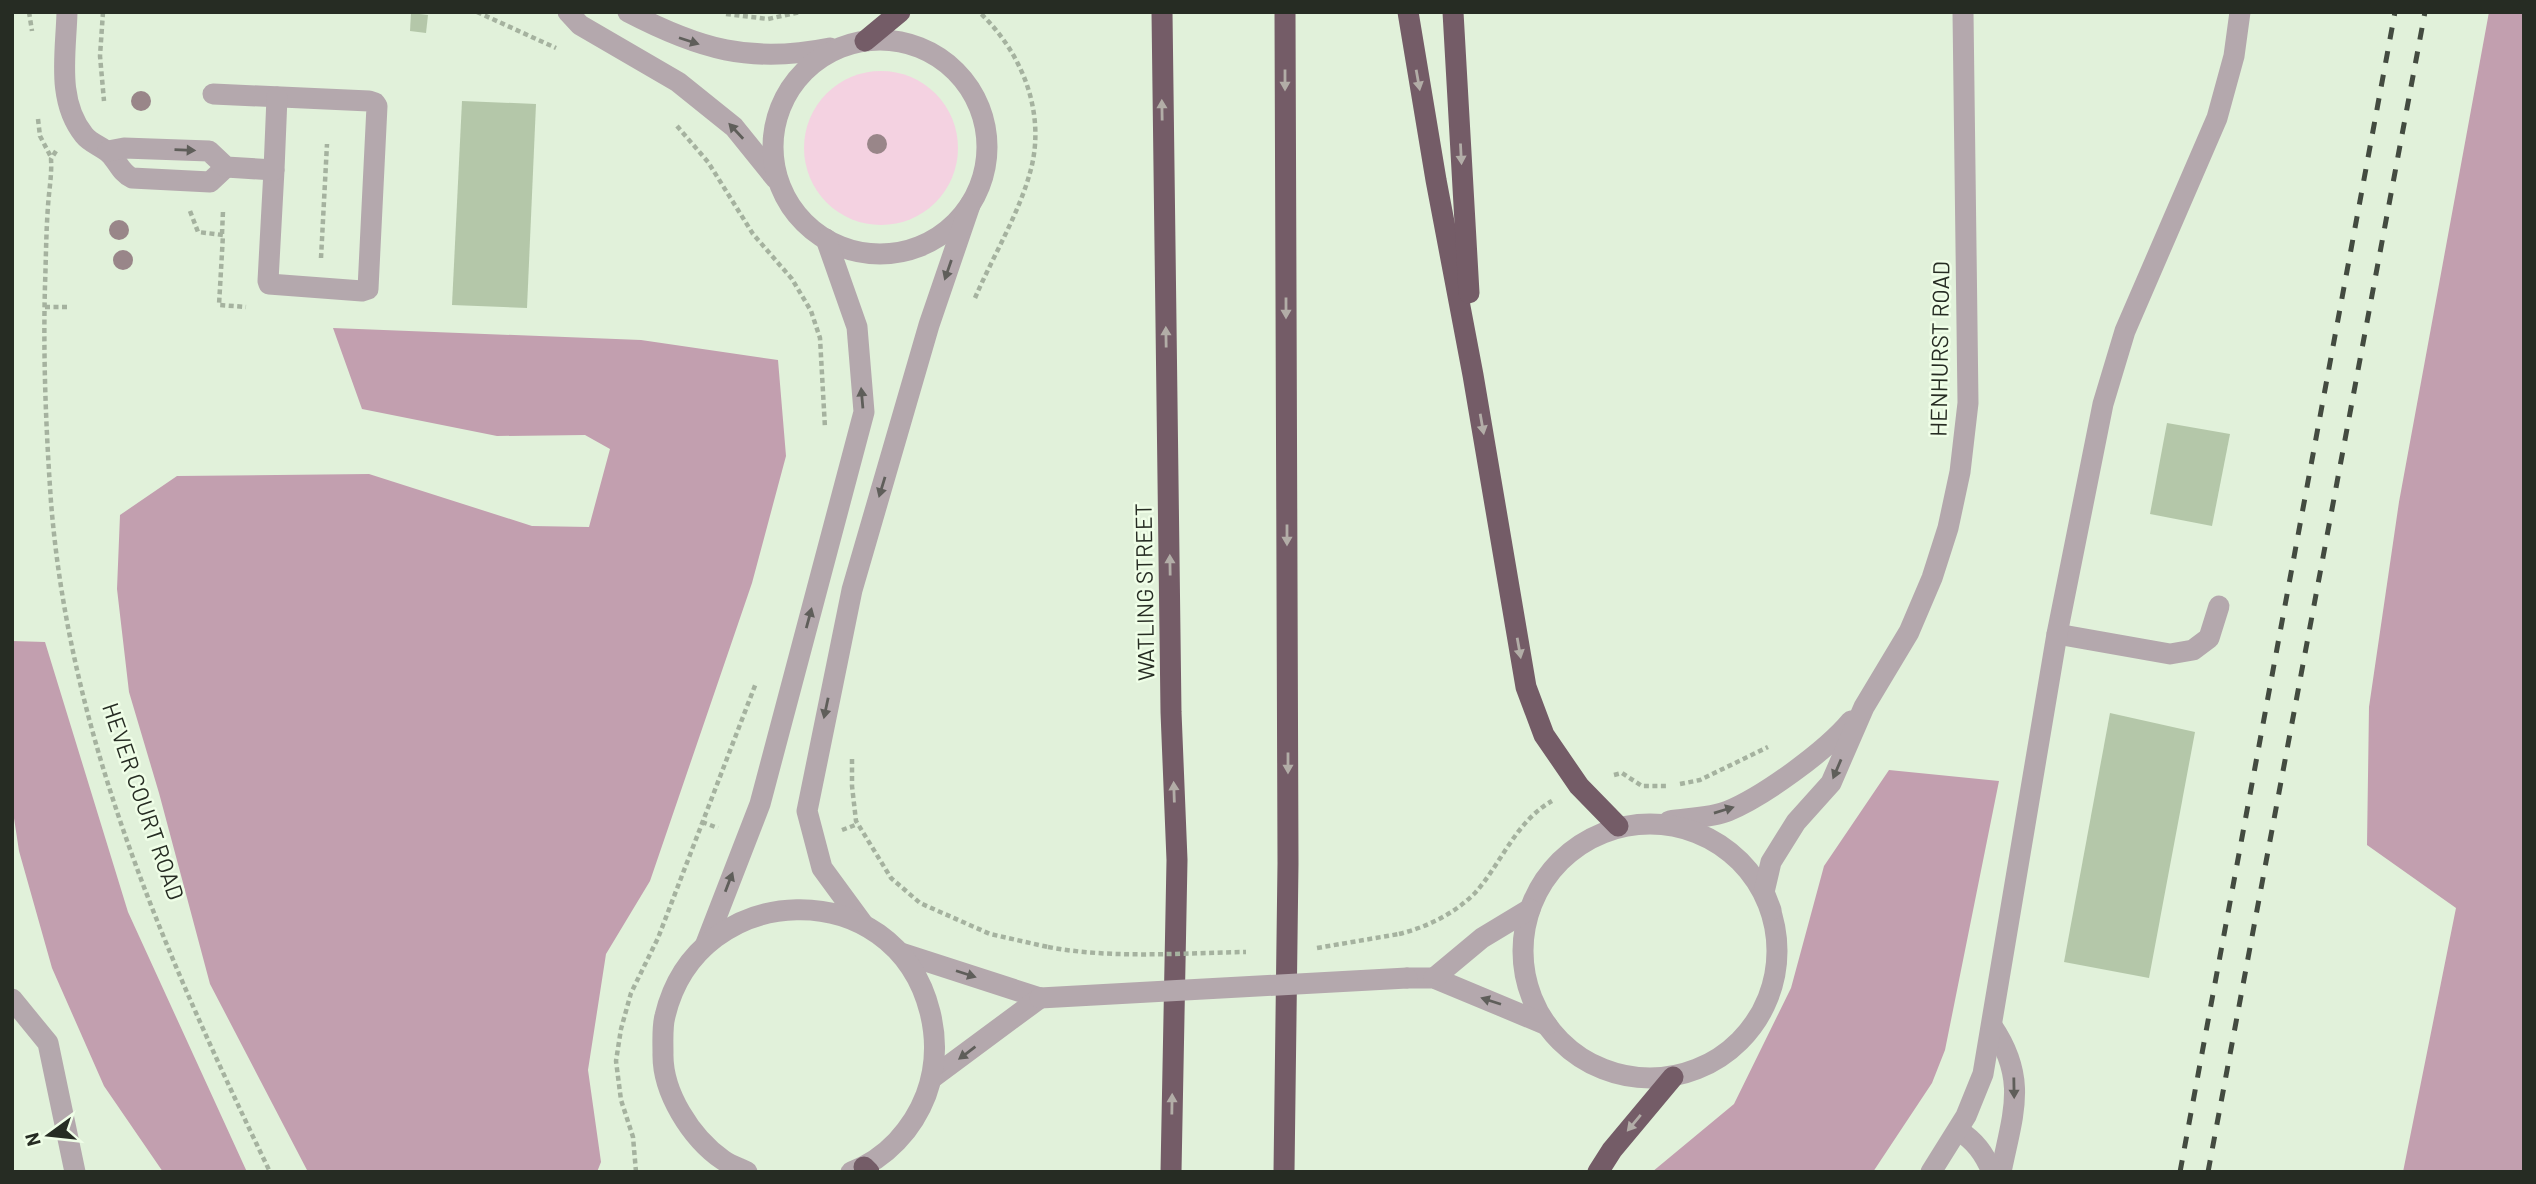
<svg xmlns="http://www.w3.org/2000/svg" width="2536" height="1184" font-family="Barlow,sans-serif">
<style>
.green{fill:#f4d2e1}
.forest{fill:#c29faf}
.building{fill:#b4c7a9}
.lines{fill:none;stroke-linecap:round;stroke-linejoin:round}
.path{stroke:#a5b29f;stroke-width:4.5;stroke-dasharray:5 3.5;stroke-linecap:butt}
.minor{stroke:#b4a8ad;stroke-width:21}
.highway{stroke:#745c67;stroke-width:21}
.rail{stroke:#434b40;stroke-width:5;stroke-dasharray:12 12;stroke-linecap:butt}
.path-bridge{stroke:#a5b29f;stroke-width:4.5;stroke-dasharray:5 3.5;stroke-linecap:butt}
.minor-bridge{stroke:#b4a8ad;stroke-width:21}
.tree{fill:#998689}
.oneway{fill:#5f5e5a}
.oneway2{fill:#b2ada7}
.labels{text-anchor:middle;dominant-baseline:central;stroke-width:5;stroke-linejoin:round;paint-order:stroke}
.street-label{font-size:23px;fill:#262c23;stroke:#effee7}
</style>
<rect width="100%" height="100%" fill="#e1f1da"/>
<circle class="green" cx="881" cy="148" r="77"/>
<g class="forest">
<path d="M 2489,12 L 2524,12 L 2524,1172 L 2403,1172 L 2456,908 L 2367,845 L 2369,707 L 2399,502 Z"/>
<path d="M 333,328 L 641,340 L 778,360 L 786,456 L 752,583 L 650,881 L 606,954 L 588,1070 L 601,1162 L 597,1172 L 308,1172 L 210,984 L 159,793 L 129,692 L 117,589 L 120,515 L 177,476 L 369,474 L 532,526 L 589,527 L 610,449 L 585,435 L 497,436 L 362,409 Z"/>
<path d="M 12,641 L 45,642 L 128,912 L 247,1172 L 163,1172 L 104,1086 L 52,968 L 19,851 L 12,805 Z"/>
<path d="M 1889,770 L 1999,781 L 1945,1050 L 1932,1083 L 1873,1172 L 1652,1172 L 1734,1104 L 1791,988 L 1824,866 Z"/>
</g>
<g class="building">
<path d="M 411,13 L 428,15 L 426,33 L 410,31 Z"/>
<path d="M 462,101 L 536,104 L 527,308 L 452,305 Z"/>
<path d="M 2167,423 L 2230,434 L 2212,526 L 2150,514 Z"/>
<path d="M 2110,713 L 2195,732 L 2149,978 L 2064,962 Z"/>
</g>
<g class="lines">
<g class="path">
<path d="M 29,12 L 32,31"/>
<path d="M 103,12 L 100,56 L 104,101"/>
<path d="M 477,12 L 556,48"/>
<path d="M 726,14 L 768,19 L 800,12"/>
<path d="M 38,119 L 40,136 L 51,157"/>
<path d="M 677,126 L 708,162 L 753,234 L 792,279 L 811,311 L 820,338 L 825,428"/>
<path d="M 56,151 L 51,159 C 52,175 49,190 48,206 C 46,233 46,259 45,285 C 43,358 46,430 51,502 C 70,741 167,958 270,1172"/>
<path d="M 190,211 L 198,232 L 223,235 L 219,305 L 246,307"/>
<path d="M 222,234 L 223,211"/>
<path d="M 321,258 L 327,144"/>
<path d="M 975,298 C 993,256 1020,212 1031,169 C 1046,111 1021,51 979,12"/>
<path d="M 45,307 L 70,307"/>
<path d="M 852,759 L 852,786 L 856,821 L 891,878 L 920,903 L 990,934 L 1048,947"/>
<path d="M 1614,775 L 1622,773 L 1642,786 L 1668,786"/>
<path d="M 1680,784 L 1700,780 L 1768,747"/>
<path d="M 702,822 L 718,828"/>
<path d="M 842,830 L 858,824"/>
<path d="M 1399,934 C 1427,927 1454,914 1475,893 C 1501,864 1516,821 1552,801"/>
<path d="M 636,1172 L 633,1137 L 621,1100 L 616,1061 L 621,1029 L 631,993 L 658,938 L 756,683"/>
</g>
<g class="minor">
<path d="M 67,12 C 66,53 56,100 84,135 C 91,144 102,146 110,154 C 118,162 121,173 132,178 L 210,182 L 226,167"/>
<path d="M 568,12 L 580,25 L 678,82 L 734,127 L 776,179"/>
<path d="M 628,12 C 699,49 750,64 830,48"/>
<circle cx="880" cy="147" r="107"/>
<path d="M 213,94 L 369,101 L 375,103 L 377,106 L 368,289 L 362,291 L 269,284 L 268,281 L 274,170"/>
<path d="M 108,151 L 124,148 L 209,151 L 226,167 L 274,170 L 277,97"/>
<path d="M 2057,634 L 2170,654 L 2193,650 L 2209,638 L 2219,606"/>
<path d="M 1669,821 C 1688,818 1711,818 1728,811 C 1764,796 1826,751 1851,721"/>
<circle cx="1650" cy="951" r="127"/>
<path d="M 1771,910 L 1764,892 L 1771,862 L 1796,822 L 1831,783 L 1864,707 L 1909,632 L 1932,578 L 1948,528 L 1960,472 L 1968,403 L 1963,12"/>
<path d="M 863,924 L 822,868 L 807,811 L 852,590 L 929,325 L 970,205"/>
<path d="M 705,946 L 760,804 L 864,412 L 857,327 L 826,239"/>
<path d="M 901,953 L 1040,998"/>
<path d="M 1407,978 L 1434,978 L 1547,1025"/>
<path d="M 1434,978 L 1482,938 L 1530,909"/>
<path d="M 12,999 L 48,1043 L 75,1172"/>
<path d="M 1992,1026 C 2028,1079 2013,1113 2001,1172"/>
<path d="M 932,1078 L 1040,998"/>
<path d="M 1958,1130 C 1975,1141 1984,1153 1992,1172"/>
<path d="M 747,1172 C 739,1168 730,1165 723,1160 C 691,1138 662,1092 663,1053 C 663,1041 662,1027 665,1016 C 698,878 895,872 930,1012 C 937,1040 936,1068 926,1095 C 913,1129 886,1159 851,1172"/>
<path d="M 1931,1172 L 1966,1116 L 1983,1074 L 2057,634 L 2103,404 L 2125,331 L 2217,118 L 2234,56 L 2240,12"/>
</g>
<g class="highway">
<path d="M 1162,12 L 1171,712 L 1177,860 L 1171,1172"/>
<path d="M 1408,12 L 1436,180 L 1473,375 L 1526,687 L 1544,735 L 1579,786 L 1618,826"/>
<path d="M 1453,12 L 1469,293"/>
<path d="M 865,41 L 900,12"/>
<path d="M 864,1167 L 869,1172"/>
<path d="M 1284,1172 L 1288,863 L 1285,12"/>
<path d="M 1598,1172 L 1612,1150 L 1673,1077"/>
</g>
<g class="rail">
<path d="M 2180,1172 L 2395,12"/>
<path d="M 2208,1172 L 2425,12"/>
</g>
<g class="path-bridge">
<path d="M 1048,947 C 1112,959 1180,953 1246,952"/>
<path d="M 1317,948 L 1399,934"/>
</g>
<path class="minor-bridge" d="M 1040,998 L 1407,978"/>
</g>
<g class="tree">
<circle cx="141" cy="101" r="10"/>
<circle cx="877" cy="144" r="10"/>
<circle cx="119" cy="230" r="10"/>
<circle cx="123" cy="260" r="10"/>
</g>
<defs><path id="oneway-solid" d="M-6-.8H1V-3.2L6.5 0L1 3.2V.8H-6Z" transform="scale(1.75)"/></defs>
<g class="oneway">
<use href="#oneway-solid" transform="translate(689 41) rotate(18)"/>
<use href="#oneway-solid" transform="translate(736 131) rotate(-133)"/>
<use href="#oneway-solid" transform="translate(185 150) rotate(2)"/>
<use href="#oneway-solid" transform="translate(948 270) rotate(109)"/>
<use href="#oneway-solid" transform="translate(862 398) rotate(-95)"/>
<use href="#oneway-solid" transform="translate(882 487) rotate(107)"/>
<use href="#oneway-solid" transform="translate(809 618) rotate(-75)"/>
<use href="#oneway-solid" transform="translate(826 708) rotate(102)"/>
<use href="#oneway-solid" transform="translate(1837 769) rotate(113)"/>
<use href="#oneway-solid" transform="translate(1724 810) rotate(-17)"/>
<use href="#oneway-solid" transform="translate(729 882) rotate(-69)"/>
<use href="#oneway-solid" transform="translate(966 974) rotate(18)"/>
<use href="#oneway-solid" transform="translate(1491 1001) rotate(-162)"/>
<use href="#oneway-solid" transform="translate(967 1053) rotate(143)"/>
<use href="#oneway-solid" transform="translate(2014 1088) rotate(89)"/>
</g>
<g class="oneway2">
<use href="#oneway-solid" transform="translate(1285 80) rotate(90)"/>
<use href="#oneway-solid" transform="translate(1418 80) rotate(80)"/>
<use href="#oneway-solid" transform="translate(1162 110) rotate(-91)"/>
<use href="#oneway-solid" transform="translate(1461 154) rotate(87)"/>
<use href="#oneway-solid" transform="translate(1286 308) rotate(90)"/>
<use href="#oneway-solid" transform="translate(1166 337) rotate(-91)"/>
<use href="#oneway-solid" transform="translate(1482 424) rotate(80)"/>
<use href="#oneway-solid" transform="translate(1287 535) rotate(90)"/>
<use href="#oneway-solid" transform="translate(1170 565) rotate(-91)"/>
<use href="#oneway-solid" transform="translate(1519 648) rotate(80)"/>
<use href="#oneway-solid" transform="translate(1288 763) rotate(90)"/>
<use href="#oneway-solid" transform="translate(1174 792) rotate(-92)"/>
<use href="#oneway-solid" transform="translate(1172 1104) rotate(-89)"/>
<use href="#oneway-solid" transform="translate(1634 1123) rotate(130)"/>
</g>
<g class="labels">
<g class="street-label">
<text transform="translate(1939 349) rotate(-89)">HENHURST ROAD</text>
<text transform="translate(1144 592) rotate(-91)">WATLING STREET</text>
<text transform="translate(144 801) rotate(71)">HEVER COURT ROAD</text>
</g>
</g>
<rect width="2536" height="1184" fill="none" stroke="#262c23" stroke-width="28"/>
<g transform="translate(49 1135) rotate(255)" stroke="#effee7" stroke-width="5" paint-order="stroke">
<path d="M0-5L12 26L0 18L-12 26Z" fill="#262c23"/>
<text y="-10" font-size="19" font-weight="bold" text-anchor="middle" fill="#262c23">N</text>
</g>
</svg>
